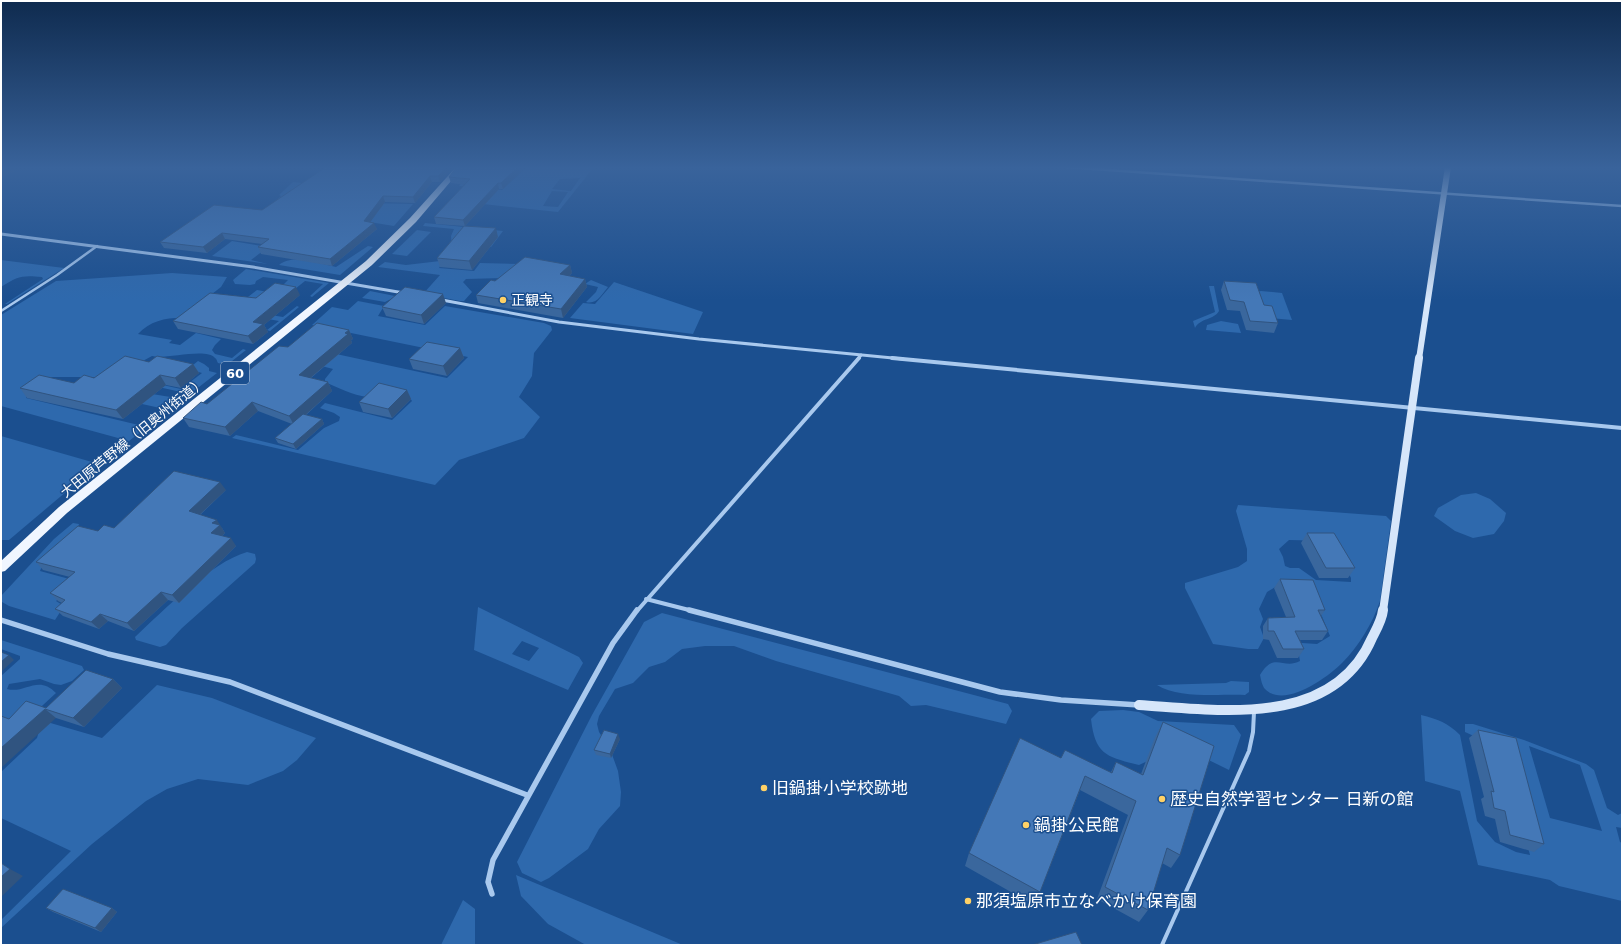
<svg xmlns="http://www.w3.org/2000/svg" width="1623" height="946" font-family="'DejaVu Sans','Noto Sans JP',sans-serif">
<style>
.green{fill:#2e69ad;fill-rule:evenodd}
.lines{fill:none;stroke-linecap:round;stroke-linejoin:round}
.lane-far1{stroke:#a9c9ee;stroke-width:2.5}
.lane{stroke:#a9c9ee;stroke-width:4}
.street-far2{stroke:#a9c9ee;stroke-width:3}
.street-far1{stroke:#a9c9ee;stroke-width:4}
.street{stroke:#a9c9ee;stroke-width:5.5}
.secondary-far2{stroke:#d6e6fa;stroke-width:6}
.secondary-far1{stroke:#d6e6fa;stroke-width:8}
.secondary{stroke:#d6e6fa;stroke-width:10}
.primary{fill:#f0f6ff;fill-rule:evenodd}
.wall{fill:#3a679d}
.shaded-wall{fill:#305480}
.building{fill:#4478b7;stroke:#305480}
.poi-dot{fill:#ffd166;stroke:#1b4f8f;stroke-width:1.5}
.labels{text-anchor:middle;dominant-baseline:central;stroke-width:3;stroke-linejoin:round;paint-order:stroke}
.shield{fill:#1b4f8f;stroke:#bbcadd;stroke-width:1}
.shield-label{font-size:13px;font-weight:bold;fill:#fff}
.poi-label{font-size:14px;fill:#fff;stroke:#1b4f8f;text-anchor:start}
.street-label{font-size:14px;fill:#fff;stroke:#1b4f8f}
.near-poi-label{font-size:17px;fill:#fff;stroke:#1b4f8f;text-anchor:start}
</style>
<rect width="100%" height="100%" fill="#1b4f8f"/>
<g class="green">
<path d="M 527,167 L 594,167 L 558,212 L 483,204 L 492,189 L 459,186 L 469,173 L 463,185 L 502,190 ZM 580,178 L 571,191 L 552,189 L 560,179 ZM 552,191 L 568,192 L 558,207 L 543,206 Z"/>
<path d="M 293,182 L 313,184 L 365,203 L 413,204 L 394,226 L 270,206 L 281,196 L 279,195 Z"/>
<path d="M 425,223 L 503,231 L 491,247 L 464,245 L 452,248 L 451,236 L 454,229 L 423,226 Z"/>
<path d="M 417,230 L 431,232 L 407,256 L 392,254 Z"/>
<path d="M 232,241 L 268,247 L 251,260 L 268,264 L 212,256 Z"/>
<path d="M 368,246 L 373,247 L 340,275 L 279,265 C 293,253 320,264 336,267 Z"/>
<path d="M 1,260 L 64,268 L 7,304 L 5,304 L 43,279 L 42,277 C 22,275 18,276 1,287 Z"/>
<path d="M 440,261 L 442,263 L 439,268 L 474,271 L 480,263 L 521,264 L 503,278 L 466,279 L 463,282 L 472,292 L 464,301 L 460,301 L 423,294 L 440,275 L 378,267 L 385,262 L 406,265 Z"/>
<path d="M 246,269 L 329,283 L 312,297 L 310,296 L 323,284 L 305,281 L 295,289 L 283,285 L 288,280 L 263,277 L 256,281 L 255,284 L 250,285 L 235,284 L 233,280 Z"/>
<path d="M 172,273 L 227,277 L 221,287 L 212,294 L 244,300 L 257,290 L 274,293 L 253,312 L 283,317 L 297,306 L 299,307 L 270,331 L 267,330 L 279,321 L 246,315 L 234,325 C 204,320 162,308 138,334 L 172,340 L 169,343 L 180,345 L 196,333 L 221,339 L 215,345 L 212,350 L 215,354 L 232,358 L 243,349 L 246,350 L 227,365 L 218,363 C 217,362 217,359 215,358 C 206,347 164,360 152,356 L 117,375 L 181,389 L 202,373 L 188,369 L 198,361 L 204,364 L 209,368 L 209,371 L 217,373 L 190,394 L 163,388 L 146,389 L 107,377 L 51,377 L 28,394 L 26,398 L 147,427 L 129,441 L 1,406 L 1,315 L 56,281 Z"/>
<path d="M 591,280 L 608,287 C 602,294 597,305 586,302 L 596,292 L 598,287 L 585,284 Z"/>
<path d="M 614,282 L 703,312 L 693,334 L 570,318 L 583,303 L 595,304 Z"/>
<path d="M 1209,286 L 1214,286 L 1219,311 C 1214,320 1200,318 1195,328 L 1193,321 L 1215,312 Z"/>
<path d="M 370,291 L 440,305 L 393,298 L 385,302 L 362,298 Z"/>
<path d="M 1261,291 L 1282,293 L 1292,320 L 1270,318 L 1256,292 Z"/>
<path d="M 358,301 L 384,306 L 378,316 L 425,325 L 445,306 L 544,323 L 551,326 L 552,330 L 534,353 L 532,376 L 519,397 L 540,417 L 524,438 L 459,460 L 435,485 L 232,438 L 236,435 L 298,450 L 324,428 L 339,421 L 340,417 L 334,413 L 320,408 L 325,403 L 392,420 L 412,401 L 410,398 C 395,393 382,398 367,397 C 353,395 338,388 325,382 L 325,379 L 333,369 L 314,364 L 327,352 L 447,378 L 468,357 L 312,325 L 332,307 L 348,310 Z"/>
<path d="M 1221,321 L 1238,324 L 1241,333 L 1206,330 L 1207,325 Z"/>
<path d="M 152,394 L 183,399 L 166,413 L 159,411 L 160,408 L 133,402 Z"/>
<path d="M 1,436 L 99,464 L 9,540 L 1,540 Z"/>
<path d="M 1476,493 L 1490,499 L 1506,513 L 1504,521 L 1494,534 L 1473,538 L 1455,531 L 1434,516 L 1438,508 L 1461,495 Z"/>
<path d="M 1238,505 L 1386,516 L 1391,521 L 1380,601 C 1373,623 1358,647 1342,663 C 1327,678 1284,709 1265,689 C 1262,686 1261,679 1260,675 C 1274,651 1283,670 1300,661 L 1298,650 L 1302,643 L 1317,644 L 1330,636 L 1310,587 L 1280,584 L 1267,592 L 1259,609 L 1263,619 L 1260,627 L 1264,638 L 1258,649 L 1248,649 L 1213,644 L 1185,588 L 1185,583 L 1238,567 L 1247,561 L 1247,549 L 1236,511 ZM 1289,540 L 1332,541 L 1351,578 L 1351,582 L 1316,580 L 1299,568 L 1290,568 L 1285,566 L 1283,557 L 1279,549 Z"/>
<path d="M 73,523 L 79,524 L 76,533 L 42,566 L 40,571 L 73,580 L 69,590 L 56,601 L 64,606 L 55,620 L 9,606 L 2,602 L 1,596 L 54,539 Z"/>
<path d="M 247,552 L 255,554 L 256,559 L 255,563 L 182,628 L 166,645 L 160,647 L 136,640 L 135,637 C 164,610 210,563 247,552 Z"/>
<path d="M 478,607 L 579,657 L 583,663 L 568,690 L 474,650 ZM 522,641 L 539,648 L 529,661 L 512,654 Z"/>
<path d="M 662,613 L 1008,704 L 1012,711 L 1006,724 L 926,705 L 911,706 L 899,696 L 776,661 L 734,646 L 705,646 L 682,649 L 665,662 L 649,667 L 633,683 L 615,689 L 599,716 L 597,724 L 599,732 L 610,749 L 618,771 L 621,792 L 620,806 L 599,829 L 588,849 L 549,878 L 541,882 L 522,873 L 517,862 L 592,715 L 644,622 Z"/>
<path d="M 1,640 L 82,666 L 84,670 L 72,681 L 61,685 L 54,684 L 40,679 L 9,684 L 7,689 C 25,694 38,674 56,693 L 30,717 L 102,738 L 157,685 L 212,698 L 316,738 L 297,760 L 283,771 L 248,785 L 198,779 L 167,789 L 146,801 L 92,844 L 1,928 L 1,920 L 71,851 L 1,818 L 1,772 L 37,738 L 39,731 L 1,731 L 1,676 L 20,659 L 20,656 L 1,649 Z"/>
<path d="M 1231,681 L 1249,682 L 1249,692 L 1245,695 C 1219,694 1179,699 1157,685 L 1226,683 Z"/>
<path d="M 1123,710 L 1139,712 L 1158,721 L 1234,725 L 1241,735 L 1229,770 L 1166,739 L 1156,757 L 1139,765 C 1107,757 1095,755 1091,719 L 1099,711 Z"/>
<path d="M 1421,715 C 1438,719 1448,723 1460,735 L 1477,821 L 1495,842 L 1516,852 L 1530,855 L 1514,792 L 1500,748 L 1465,732 L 1465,724 L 1473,724 L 1524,740 L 1586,764 L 1594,770 L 1607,808 L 1618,815 L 1622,813 L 1622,828 L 1616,827 L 1620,842 L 1622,843 L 1622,901 L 1559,886 L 1550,880 L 1478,865 L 1460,791 L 1425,781 ZM 1529,746 L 1580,765 L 1602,831 L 1550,818 Z"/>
<path d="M 516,875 L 683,945 L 586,945 L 548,924 L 521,896 Z"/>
<path d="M 463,900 L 475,909 L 475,945 L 441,945 Z"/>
</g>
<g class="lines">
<g class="lane-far1">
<path d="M 1065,167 L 1622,206"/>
<path d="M 1,311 L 57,275 L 97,246"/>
</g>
<path class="lane" d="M 1162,945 L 1249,751 L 1253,732 L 1254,712"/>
<g class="street-far2">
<path d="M 1,234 L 253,267 L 404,293"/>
<path d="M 442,300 L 559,322 L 699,339 L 903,359"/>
<path d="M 858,359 L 861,355"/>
</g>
<g class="street-far1">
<path d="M 892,358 L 1622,428"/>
<path d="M 646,599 L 693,611"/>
<path d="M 637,611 L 859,358"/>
</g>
<g class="street">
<path d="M 689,610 L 1000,692 L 1061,700 L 1139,705"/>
<path d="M 1,620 L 108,654 L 230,682 L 527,795"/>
<path d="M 492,894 L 488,882 L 493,860 L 613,643 L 637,610"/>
</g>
<path class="secondary-far2" d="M 1419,359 L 1448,167"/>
<path class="secondary-far1" d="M 1383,611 L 1419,358"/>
<path class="secondary" d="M 1139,705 C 1218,710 1333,729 1372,638 C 1376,630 1382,620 1383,610"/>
<path class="primary" d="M 456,167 L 463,167 L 416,222 L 372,265 L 67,513 L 5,571 L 1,572 L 1,561 L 59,507 L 366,261 L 410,218 Z"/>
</g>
<g class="wall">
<path d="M 454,167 L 440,182 L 432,182 L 415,203 L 385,202 L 370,222 L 377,229 L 332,266 L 261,254 L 258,247 L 262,244 L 225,239 L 207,253 L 164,248 L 160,242 L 262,210 Z"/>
<path d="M 526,167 L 503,189 L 499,189 L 465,226 L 498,237 L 472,270 L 440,267 L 437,258 L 464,226 L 436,224 L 434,217 L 465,185 L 451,183 L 449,177 Z"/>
<path d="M 570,265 L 572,273 L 569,276 L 585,279 L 587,287 L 563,318 L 478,303 L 476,295 L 495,281 Z"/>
<path d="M 1224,281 L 1264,305 L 1278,323 L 1274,333 L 1246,330 L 1240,311 L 1227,310 L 1221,290 Z"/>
<path d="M 300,295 L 264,325 L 268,332 L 253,344 L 178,329 L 173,321 Z"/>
<path d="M 446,303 L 424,324 L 386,316 L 382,307 Z"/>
<path d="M 349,330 L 353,339 L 351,340 L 352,343 L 311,378 L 328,382 L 332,391 L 306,415 L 322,419 L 324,424 L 296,449 L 278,443 L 275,438 L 292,424 L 258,411 L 230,436 L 189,427 L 183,418 L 207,404 L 288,347 Z"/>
<path d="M 460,348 L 464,358 L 447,376 L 413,369 L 409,359 Z"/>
<path d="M 149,362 L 193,364 L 199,373 L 181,388 L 166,385 L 123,419 L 27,398 L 20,388 L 74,383 L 94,378 Z"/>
<path d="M 407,390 L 411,399 L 392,418 L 363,412 L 359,402 Z"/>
<path d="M 226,490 L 200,515 L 222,528 L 225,533 L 222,536 L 236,546 L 179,603 L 168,600 L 134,631 L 108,621 L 99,629 L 63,616 L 55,609 L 62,603 L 58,601 L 50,593 L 70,577 L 43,570 L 36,562 L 98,531 L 114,528 Z"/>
<path d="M 1307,533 L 1355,568 L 1348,578 L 1319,578 L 1301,543 Z"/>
<path d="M 1280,579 L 1325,610 L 1321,616 L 1328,631 L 1322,640 L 1300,640 L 1304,649 L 1298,658 L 1277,658 L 1269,640 L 1263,639 L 1263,626 L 1268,618 L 1286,617 L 1274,588 Z"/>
<path d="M 113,679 L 122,688 L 84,727 L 56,718 L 9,719 L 46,708 Z"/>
<path d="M 1163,722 L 1180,855 L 1171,868 L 1162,863 L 1148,910 L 1139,922 L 1097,899 L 1128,815 L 1080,790 L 1040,892 L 1034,905 L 965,866 L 969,853 L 1061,758 L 1111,772 L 1116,762 L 1141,774 L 1155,737 Z"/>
<path d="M 1478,730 L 1544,844 L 1534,852 L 1500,842 L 1495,819 L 1485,816 L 1481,799 L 1484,797 L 1469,738 Z"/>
<path d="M 620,739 L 611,758 L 596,755 L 594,750 Z"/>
<path d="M 46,908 L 112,908 L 117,912 L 101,932 L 53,912 Z"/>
</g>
<g class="shaded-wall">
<path d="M 10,167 L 21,168 L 1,178 L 1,172 Z"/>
<path d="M 447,167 L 454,167 L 440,182 L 438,176 Z"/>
<path d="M 518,167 L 526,167 L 503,189 L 501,183 Z"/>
<path d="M 430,176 L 432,182 L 415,203 L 413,197 Z"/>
<path d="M 498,183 L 499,189 L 465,226 L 463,220 Z"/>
<path d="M 383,196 L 385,202 L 366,228 L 364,221 Z"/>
<path d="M 374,223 L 377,229 L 332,266 L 330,259 Z"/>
<path d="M 496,228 L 498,237 L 472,270 L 469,261 Z"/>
<path d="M 222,233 L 225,239 L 207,253 L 203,247 Z"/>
<path d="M 570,265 L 572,273 L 562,283 L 560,274 Z"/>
<path d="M 585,279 L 587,287 L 563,318 L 561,309 Z"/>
<path d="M 296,287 L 300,295 L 264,325 L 268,332 L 253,344 L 248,336 L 253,322 Z"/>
<path d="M 443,294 L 446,303 L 424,324 L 421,315 Z"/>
<path d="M 349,330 L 353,339 L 351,340 L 352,343 L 303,384 L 299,375 Z"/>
<path d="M 460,348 L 464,358 L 447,376 L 443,366 Z"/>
<path d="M 193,364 L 199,373 L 181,388 L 175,378 Z"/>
<path d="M 160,375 L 166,385 L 123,419 L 116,410 Z"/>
<path d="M 328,382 L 332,391 L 294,425 L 289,416 Z"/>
<path d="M 407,390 L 411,399 L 392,418 L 388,409 Z"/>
<path d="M 252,402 L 258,411 L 230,436 L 225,427 Z"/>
<path d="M 322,419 L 324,424 L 296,449 L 293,444 Z"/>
<path d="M 220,482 L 226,490 L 195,519 L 189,511 Z"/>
<path d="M 217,520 L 222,528 L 225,533 L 216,541 L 211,533 L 212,523 Z"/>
<path d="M 231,538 L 236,546 L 179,603 L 172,595 Z"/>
<path d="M 161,592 L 168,600 L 134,631 L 127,623 Z"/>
<path d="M 100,614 L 108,621 L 99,629 L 91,622 Z"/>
<path d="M 9,655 L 14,660 L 1,672 L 1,662 Z"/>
<path d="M 113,679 L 122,688 L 84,727 L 73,718 Z"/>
<path d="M 45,709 L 56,718 L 1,768 L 1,748 Z"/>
<path d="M 618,734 L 620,739 L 611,758 L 610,754 Z"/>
<path d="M 10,869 L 23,876 L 1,897 L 1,877 Z"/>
<path d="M 112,908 L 117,912 L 101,932 L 95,928 Z"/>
</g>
<g class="building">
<path d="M 1,167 L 10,167 L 1,172 Z"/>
<path d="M 326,167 L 447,167 L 438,176 L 430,176 L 413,197 L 383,196 L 364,221 L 374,223 L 330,259 L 258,247 L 269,239 L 222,233 L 203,247 L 160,242 L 214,205 L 262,210 Z"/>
<path d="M 457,167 L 518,167 L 501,183 L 498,183 L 463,220 L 434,217 L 470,179 L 449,177 Z"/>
<path d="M 464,226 L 496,228 L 469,261 L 437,258 Z"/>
<path d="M 525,257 L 570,265 L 560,274 L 585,279 L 561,309 L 476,295 L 491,280 L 495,281 Z"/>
<path d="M 1224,281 L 1256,283 L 1264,305 L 1272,306 L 1278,323 L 1250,321 L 1244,302 L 1230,300 Z"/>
<path d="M 275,283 L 296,287 L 253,322 L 263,324 L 248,336 L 173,321 L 210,293 L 256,298 Z"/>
<path d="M 405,287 L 443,294 L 421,315 L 382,307 Z"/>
<path d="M 317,323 L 349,330 L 345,333 L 348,334 L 299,375 L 328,382 L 289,416 L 252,402 L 225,427 L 183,418 L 201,402 L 207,404 L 279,346 L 288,347 Z"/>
<path d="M 427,342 L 460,348 L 443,366 L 409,359 Z"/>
<path d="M 125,356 L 149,362 L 157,356 L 193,364 L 175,378 L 160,375 L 116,410 L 20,388 L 39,375 L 74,383 L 84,375 L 94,378 Z"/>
<path d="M 379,383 L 407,390 L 388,409 L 359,402 Z"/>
<path d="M 303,414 L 322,419 L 293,444 L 275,438 Z"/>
<path d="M 174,471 L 220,482 L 189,511 L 217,520 L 212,523 L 220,525 L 211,533 L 231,538 L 172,595 L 161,592 L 127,623 L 100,614 L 91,622 L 55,609 L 65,600 L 50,593 L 75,572 L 36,562 L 78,526 L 98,531 L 104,525 L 114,528 Z"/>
<path d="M 1307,533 L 1334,533 L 1355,568 L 1326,568 Z"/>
<path d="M 1280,579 L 1313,580 L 1325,610 L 1318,610 L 1328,631 L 1295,631 L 1304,649 L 1283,649 L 1274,631 L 1268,631 L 1268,618 L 1295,617 Z"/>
<path d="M 1,652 L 9,655 L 1,662 Z"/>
<path d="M 86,670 L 113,679 L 73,718 L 45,709 L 1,748 L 1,716 L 9,719 L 26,701 L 46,708 Z"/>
<path d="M 1163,722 L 1214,746 L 1180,855 L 1167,848 L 1148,910 L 1105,887 L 1136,801 L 1085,776 L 1040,892 L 969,853 L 1020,738 L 1061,758 L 1065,750 L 1112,773 L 1116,762 L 1143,775 Z"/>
<path d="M 604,730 L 618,734 L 610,754 L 594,750 Z"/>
<path d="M 1478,730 L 1516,738 L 1544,844 L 1510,835 L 1505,811 L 1494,808 L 1491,791 L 1494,792 Z"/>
<path d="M 1,863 L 10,869 L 1,877 Z"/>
<path d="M 63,889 L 112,908 L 95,928 L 46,908 Z"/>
<path d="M 1076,932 L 1082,945 L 1032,945 Z"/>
</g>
<linearGradient id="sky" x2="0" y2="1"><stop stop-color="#0f2b4f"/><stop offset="0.56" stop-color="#39639b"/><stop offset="1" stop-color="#39639b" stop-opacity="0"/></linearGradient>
<rect width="1623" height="300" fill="url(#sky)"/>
<g class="poi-dot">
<circle cx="503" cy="300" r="4"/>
<circle cx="764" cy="788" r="4"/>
<circle cx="1162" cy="799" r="4"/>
<circle cx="1026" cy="825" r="4"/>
<circle cx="968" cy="901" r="4"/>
</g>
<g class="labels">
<rect class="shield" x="221" y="362" width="28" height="22" rx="3"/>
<g class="shield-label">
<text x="235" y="373">60</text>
</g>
<g class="poi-label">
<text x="511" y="300">正観寺</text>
</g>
<g class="street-label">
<text transform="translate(133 437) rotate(-39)">大田原芦野線（旧奥州街道）</text>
</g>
<g class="near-poi-label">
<text x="772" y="788">旧鍋掛小学校跡地</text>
<text x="1170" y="799">歴史自然学習センター 日新の館</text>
<text x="1034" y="825">鍋掛公民館</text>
<text x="976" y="901">那須塩原市立なべかけ保育園</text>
</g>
</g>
<rect width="1623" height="946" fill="none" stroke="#ffffff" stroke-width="4"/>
</svg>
